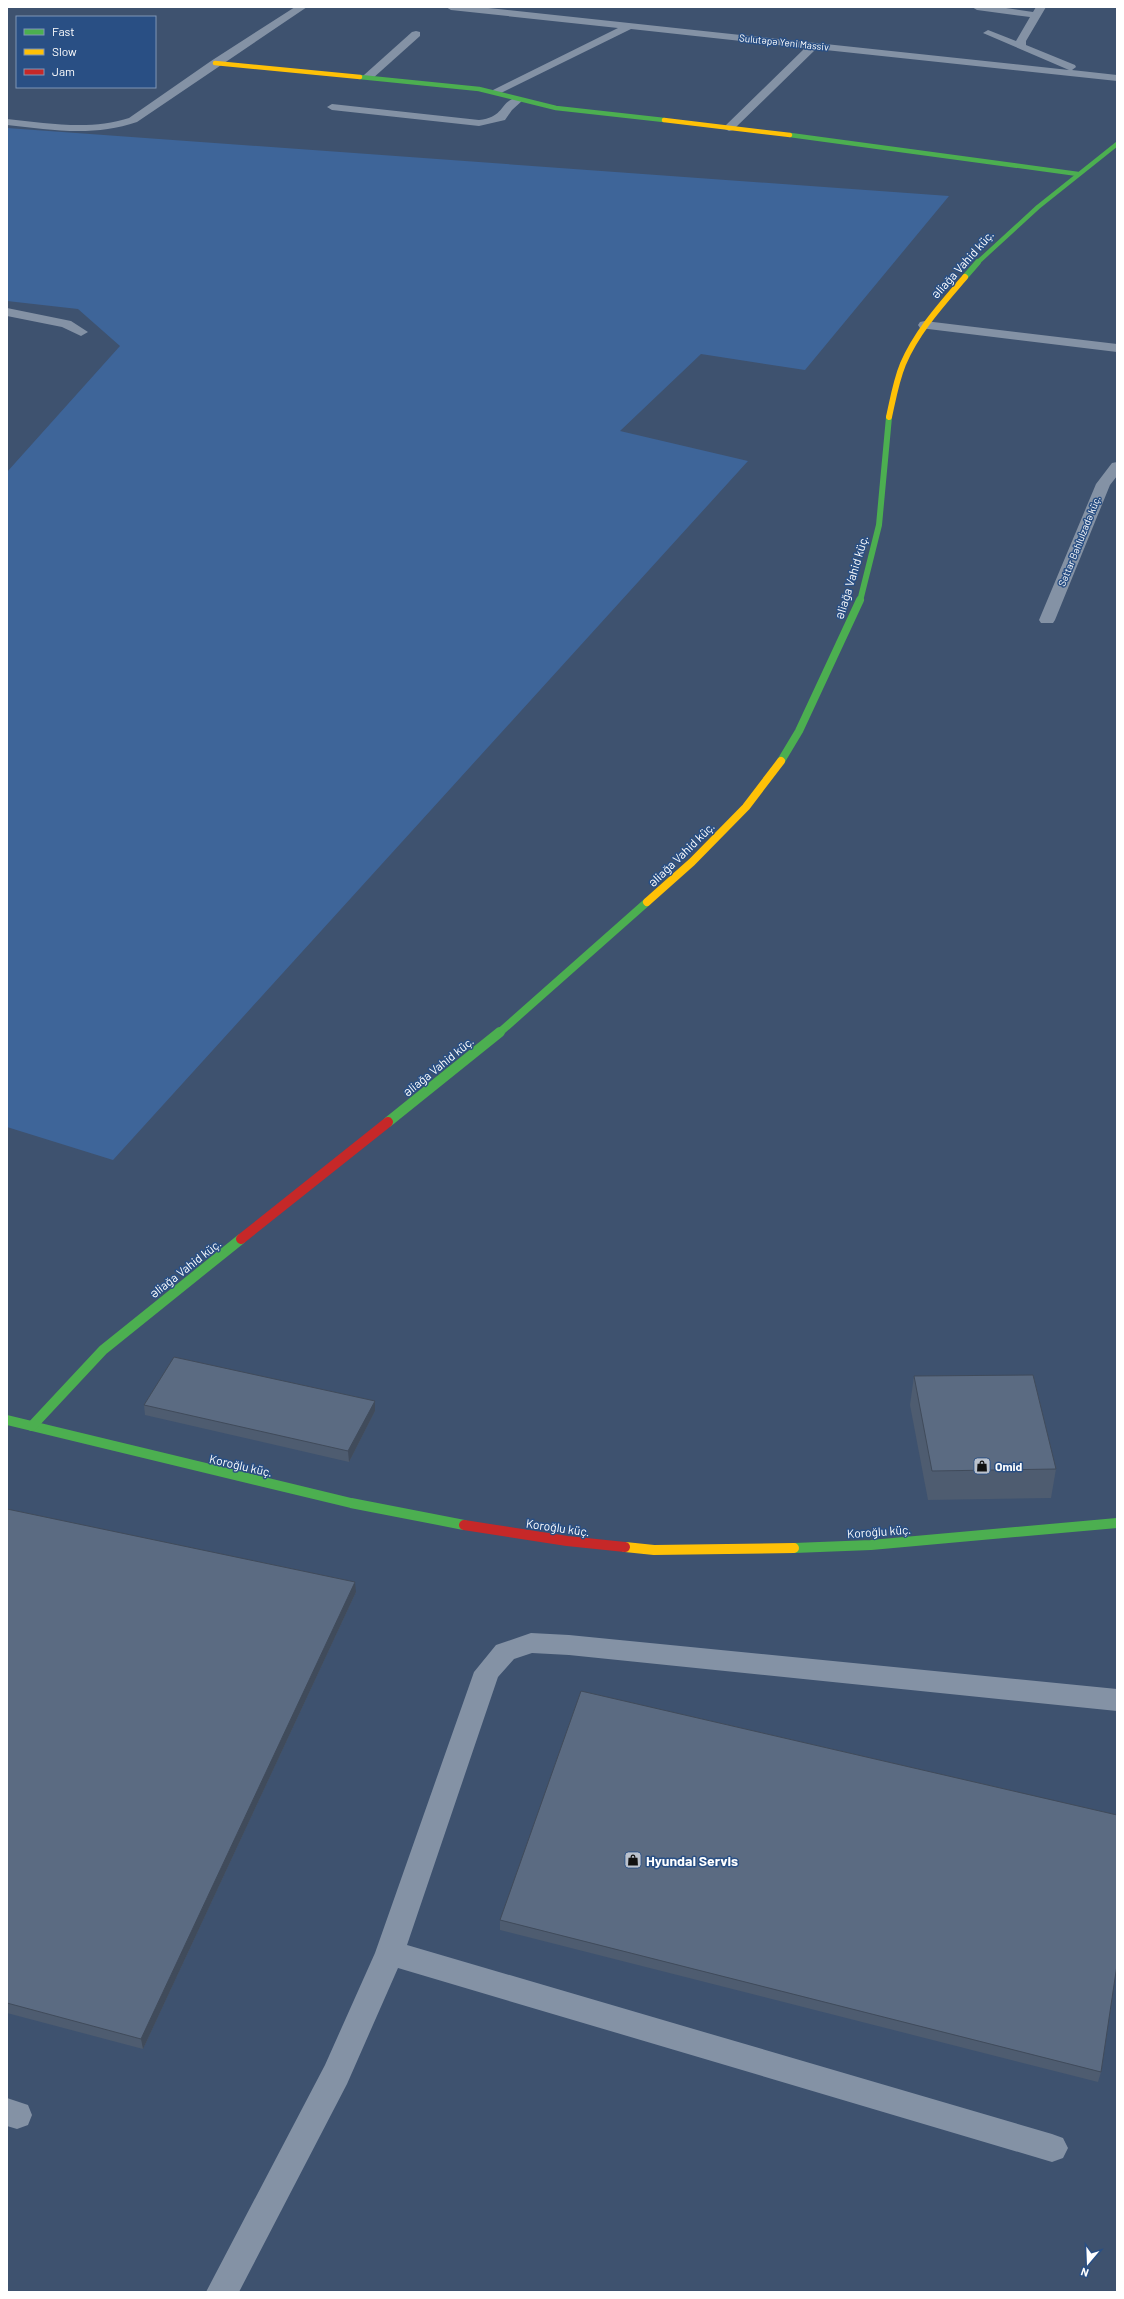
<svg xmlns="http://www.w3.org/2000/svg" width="1124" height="2299" font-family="Barlow,sans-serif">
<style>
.green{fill:#3e6599}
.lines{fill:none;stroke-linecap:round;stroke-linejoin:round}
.lane{fill:#8492a5;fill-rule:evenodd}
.street{fill:#8492a5;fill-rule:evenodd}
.fast-far3{stroke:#4caf50;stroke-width:4.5}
.fast-far2{stroke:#4caf50;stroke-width:6}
.fast-far1{stroke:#4caf50;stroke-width:8}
.fast{stroke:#4caf50;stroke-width:10}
.slow-far3{stroke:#ffc107;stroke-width:4.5}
.slow-far2{stroke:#ffc107;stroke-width:6}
.slow-far1{stroke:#ffc107;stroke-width:8}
.slow{stroke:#ffc107;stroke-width:10}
.jam{stroke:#c62828;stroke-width:10}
.wall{fill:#4e5c70}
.shaded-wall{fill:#404b5b}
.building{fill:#5b6b82;stroke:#404b5b}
.labels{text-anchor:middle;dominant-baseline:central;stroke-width:3;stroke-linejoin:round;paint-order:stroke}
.far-street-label{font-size:10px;fill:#fff;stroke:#294f84}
.street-label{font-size:12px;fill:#fff;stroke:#294f84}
.poi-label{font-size:12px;font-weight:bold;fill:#fff;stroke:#294f84;text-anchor:start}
.near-poi-label{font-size:14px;font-weight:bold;fill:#fff;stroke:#294f84;text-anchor:start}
</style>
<rect width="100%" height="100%" fill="#3e526f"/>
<path class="green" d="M 7,128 L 949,196 L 805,370 L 701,354 L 620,431 L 748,461 L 113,1160 L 7,1127 L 7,472 L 120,346 L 78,309 L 7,301 Z"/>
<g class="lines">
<g class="lane">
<path d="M 531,1633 L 569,1635 L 1117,1689 L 1117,1711 L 569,1655 L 532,1653 L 514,1659 L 498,1677 L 407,1945 L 1052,2134 L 1063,2138 L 1068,2148 L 1063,2158 L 1052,2162 L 398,1968 L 347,2084 L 239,2292 L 206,2292 L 325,2065 L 375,1953 L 474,1672 L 496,1645 Z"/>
<path d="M 7,2098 L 28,2105 L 32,2115 L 28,2125 L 17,2129 L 7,2126 Z"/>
</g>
<g class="street">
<path d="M 295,7 L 307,7 L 137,122 C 94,137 51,130 7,125 L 7,119 C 47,123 90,131 129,118 L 211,61 Z"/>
<path d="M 446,7 L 479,7 L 1069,70 L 983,33 L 988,30 L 1016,41 L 1030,17 L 977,10 L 972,7 L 999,7 L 1033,12 L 1036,7 L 1046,7 L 1026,41 L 1026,45 L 1075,65 L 1076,67 L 1072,70 L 1117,75 L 1117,81 L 816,49 L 733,130 L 729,131 L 723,128 L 725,126 L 805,48 L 631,29 L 497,95 L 492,92 L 493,90 L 618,28 L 451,10 Z"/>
<path d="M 416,31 L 420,32 L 420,36 L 372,79 L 364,79 L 364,75 L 412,32 Z"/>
<path d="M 518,97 L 523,100 L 512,110 L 505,120 L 479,126 L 332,110 L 327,107 L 332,104 L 479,120 C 506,117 498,102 518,97 Z"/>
<path d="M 7,308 L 71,321 L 88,332 L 81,336 L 62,327 L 7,316 Z"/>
<path d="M 925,321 L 1117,344 L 1117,352 L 920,328 L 918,325 L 920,322 Z"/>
<path d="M 1117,462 L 1117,476 L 1110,485 L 1055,620 L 1053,623 L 1041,623 L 1039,620 L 1096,484 L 1112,463 Z"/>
</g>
<g class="fast-far3">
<path d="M 360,77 L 479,89 L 556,108 L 664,120"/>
<path d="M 790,135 L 1078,174"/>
<path d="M 977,263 L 1038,207 L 1117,144"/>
</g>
<g class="fast-far2">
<path d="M 965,277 L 978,262"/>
<path d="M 860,601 L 879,525 L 889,417"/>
</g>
<g class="fast-far1">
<path d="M 781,761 L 799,731 L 860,600"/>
<path d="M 499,1033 L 647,902"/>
</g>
<g class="fast">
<path d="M 388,1122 L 500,1032"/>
<path d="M 7,1420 L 351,1503 L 464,1525"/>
<path d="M 32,1426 L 103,1350 L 241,1239"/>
<path d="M 794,1548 L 871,1545 L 1117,1523"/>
</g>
<g class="slow-far3">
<path d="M 215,63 L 360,77"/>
<path d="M 664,120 L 790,135"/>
</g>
<path class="slow-far2" d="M 889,417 C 893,399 896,381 903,364 C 917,331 942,304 965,277"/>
<path class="slow-far1" d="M 647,902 L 692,862 L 746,807 L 781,761"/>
<path class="slow" d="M 625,1547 L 654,1550 L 794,1548"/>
<g class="jam">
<path d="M 241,1239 L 388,1122"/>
<path d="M 464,1525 L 567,1541 L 625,1547"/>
</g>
</g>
<g class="wall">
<path d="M 914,1376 L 1056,1469 L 1051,1498 L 928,1500 L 910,1405 Z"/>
<path d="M 144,1405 L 375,1411 L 349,1462 L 145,1415 Z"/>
<path d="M 7,1509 L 356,1592 L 143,2049 L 7,2013 Z"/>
<path d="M 500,1920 L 1101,2072 L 1098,2082 L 500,1930 Z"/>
</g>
<g class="shaded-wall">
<path d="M 375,1401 L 375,1411 L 349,1462 L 348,1451 Z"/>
<path d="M 355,1582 L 356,1592 L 143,2049 L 141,2039 Z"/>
</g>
<g class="building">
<path d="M 174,1357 L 375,1401 L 348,1451 L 144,1405 Z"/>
<path d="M 1033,1375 L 1056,1469 L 932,1471 L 914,1376 Z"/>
<path d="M 7,1509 L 355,1582 L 141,2039 L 7,2003 Z"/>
<path d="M 581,1691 L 1117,1815 L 1117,1965 L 1101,2072 L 500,1920 Z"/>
</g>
<defs>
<g id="shop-square" transform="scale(0.9)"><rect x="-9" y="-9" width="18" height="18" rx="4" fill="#bbc2cd" stroke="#294f84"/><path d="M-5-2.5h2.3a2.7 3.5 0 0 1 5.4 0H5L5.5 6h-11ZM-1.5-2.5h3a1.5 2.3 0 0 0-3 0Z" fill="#111"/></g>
</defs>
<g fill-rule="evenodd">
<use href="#shop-square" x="982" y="1466"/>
<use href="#shop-square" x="633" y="1860"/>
</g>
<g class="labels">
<g class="far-street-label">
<text transform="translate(784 42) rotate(6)">Sulutəpə Yeni Massiv</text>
<text transform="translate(1079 541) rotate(-68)">Səttar Bəhlulzadə küç.</text>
</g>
<g class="street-label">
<text transform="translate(962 264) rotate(-48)">Əliağa Vahid küç.</text>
<text transform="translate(851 577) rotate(-73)">Əliağa Vahid küç.</text>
<text transform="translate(681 854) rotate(-44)">Əliağa Vahid küç.</text>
<text transform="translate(438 1066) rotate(-39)">Əliağa Vahid küç.</text>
<text transform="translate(185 1268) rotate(-38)">Əliağa Vahid küç.</text>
<text transform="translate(241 1465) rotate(13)">Koroğlu küç.</text>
<text transform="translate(558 1527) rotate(8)">Koroğlu küç.</text>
<text transform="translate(879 1531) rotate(-4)">Koroğlu küç.</text>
</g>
<g class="poi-label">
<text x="995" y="1466">Omid</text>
</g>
<g class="near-poi-label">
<text x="646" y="1860">Hyundai Servis</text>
</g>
</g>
<rect width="1124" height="2299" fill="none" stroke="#ffffff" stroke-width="16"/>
<rect x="16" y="16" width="140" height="72" fill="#294f84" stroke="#7f95b5"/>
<rect x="24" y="29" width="20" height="6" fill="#4caf50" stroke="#7f95b5"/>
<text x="52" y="36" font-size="12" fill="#ffffff">Fast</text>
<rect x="24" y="49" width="20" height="6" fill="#ffc107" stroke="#7f95b5"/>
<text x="52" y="56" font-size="12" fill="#ffffff">Slow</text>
<rect x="24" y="69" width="20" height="6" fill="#c62828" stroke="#7f95b5"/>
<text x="52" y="76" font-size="12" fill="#ffffff">Jam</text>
<g transform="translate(1088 2263) rotate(199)" stroke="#294f84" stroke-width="3" paint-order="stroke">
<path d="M0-3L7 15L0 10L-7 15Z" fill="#ffffff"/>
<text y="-6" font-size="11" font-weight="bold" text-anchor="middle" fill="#ffffff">N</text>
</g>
</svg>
